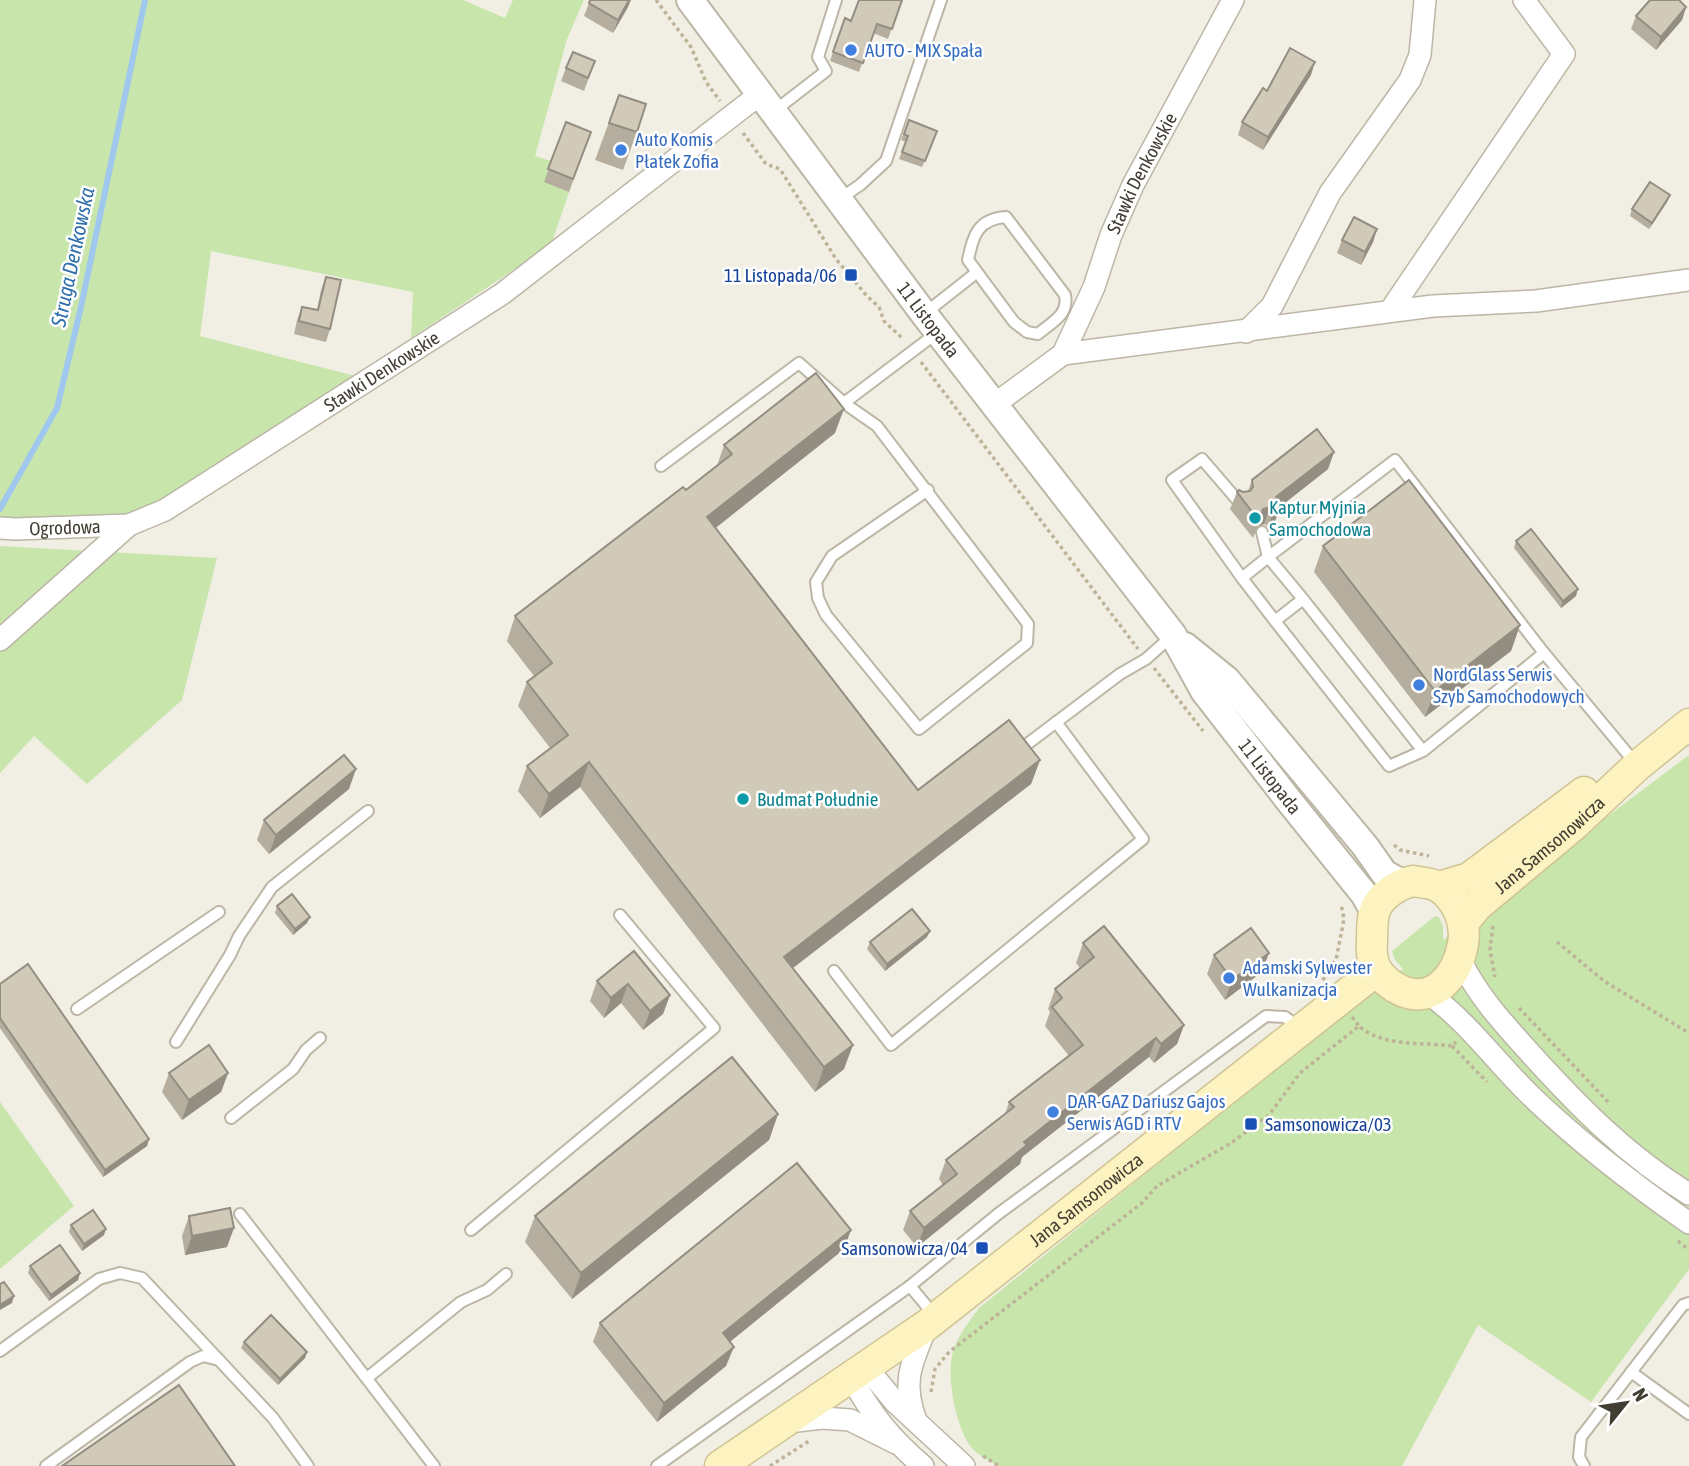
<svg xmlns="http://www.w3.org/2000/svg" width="1689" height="1466" font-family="'Asap Condensed',sans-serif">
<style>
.green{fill:#c8e5ac}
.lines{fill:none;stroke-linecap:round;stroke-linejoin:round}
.stream{stroke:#a0c8ee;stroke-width:6}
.service-casing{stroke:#bcb6a6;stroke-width:14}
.minor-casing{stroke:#bcb6a6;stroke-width:24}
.tertiary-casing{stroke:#bcb6a6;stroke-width:30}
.secondary-casing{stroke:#d1c494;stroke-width:33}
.path{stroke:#beb398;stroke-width:3.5;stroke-dasharray:3.5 3.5;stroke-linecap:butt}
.service{stroke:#fff;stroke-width:10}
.minor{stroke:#fff;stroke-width:21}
.tertiary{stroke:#fff;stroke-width:26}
.secondary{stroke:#fdf3c1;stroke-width:30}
.wall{fill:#b5ae9f}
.shaded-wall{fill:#938d82}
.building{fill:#d2cab9;stroke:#938d82;stroke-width:2}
.shop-dot{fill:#3f7fe0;stroke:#fff;stroke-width:2.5}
.transit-dot{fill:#1a4fb4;stroke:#fff;stroke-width:2.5}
.culture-dot{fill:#0f9aa8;stroke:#fff;stroke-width:2.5}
.labels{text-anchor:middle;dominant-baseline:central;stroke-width:5;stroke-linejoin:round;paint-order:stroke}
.shop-label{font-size:19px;fill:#366cbe;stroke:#fff;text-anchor:start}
.street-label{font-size:19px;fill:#433e34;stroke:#fff}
.transit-label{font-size:19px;fill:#164399;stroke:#fff;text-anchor:end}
.culture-label{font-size:19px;fill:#0d838f;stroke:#fff;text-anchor:start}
.water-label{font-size:21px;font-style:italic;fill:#306fab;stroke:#fff}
</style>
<rect width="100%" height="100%" fill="#f1eee3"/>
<g class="green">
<path d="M 0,0 L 463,0 L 505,18 L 513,0 L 584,0 L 567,39 L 535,156 L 577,169 L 551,245 L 411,338 L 413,292 L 211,251 L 200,336 L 367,379 L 129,525 L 0,528 Z"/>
<path d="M 0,546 L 217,558 L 182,700 L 87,784 L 34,736 L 0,773 Z"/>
<path d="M 1689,755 L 1689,1269 L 1591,1402 L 1478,1325 L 1402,1466 L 998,1466 C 990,1461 977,1455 971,1447 C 956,1427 947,1380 952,1356 C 955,1339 969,1322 979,1308 L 1345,1013 L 1403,969 L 1395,960 L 1392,951 L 1435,916 L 1439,917 L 1443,926 L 1443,940 Z"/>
<path d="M 0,1102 L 74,1206 L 0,1269 Z"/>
</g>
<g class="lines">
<path class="stream" d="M 0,509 L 57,408 L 81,307 L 145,0"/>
<g class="service-casing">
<g id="service">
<path d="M 773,112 L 826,71 L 818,57 L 836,0"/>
<path d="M 838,200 L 860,185 L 886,161 L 941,0"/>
<path d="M 1006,217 L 1065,295 C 1069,315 1052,322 1038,334 L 1027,332 L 1014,322 L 968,260 C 973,235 978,219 1006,217 Z"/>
<path d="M 924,314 L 976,273"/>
<path d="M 844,403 L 877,426 L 1028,624 L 1027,643 L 919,729 L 826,615 L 818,598 L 816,582 L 832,556 L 928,490"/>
<path d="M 661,466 L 799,363 L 844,403 L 938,332"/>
<path d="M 1239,502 L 1202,459 L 1172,480 L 1242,578"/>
<path d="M 1262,532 L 1268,557 L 1242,578 L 1275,621"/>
<path d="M 1303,599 L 1268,557 L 1395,460 L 1544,653 L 1423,751 L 1389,766 L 1275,621 L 1303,599 L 1423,751"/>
<path d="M 1544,653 L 1636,764"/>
<path d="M 1022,748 L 1120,674 L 1146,659 L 1173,635"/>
<path d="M 834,971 L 891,1045 L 1143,839 L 1056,722"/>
<path d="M 77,1009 L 219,912"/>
<path d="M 176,1042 L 230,955 L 239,936 L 272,887 L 368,811"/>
<path d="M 231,1118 L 293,1069 L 306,1050 L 320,1038"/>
<path d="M 240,1214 L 434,1466"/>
<path d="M 471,1230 L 714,1028 L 620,915"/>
<path d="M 910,1286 L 935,1316"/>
<path d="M 0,1351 L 99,1279 L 120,1273 L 142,1278 L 219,1360"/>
<path d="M 1631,1372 L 1689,1414"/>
<path d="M 367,1378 L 461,1302 L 487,1290 L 506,1274"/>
<path d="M 46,1466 L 190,1362 L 203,1356 L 219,1360 L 273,1418 L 308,1466"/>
<path d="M 657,1466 L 910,1286 L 998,1214 L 1266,1016 L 1285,1017 L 1300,1028"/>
<path d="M 1584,1466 L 1579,1457 L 1581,1437 L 1683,1305 L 1689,1303"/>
</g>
</g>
<g class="minor-casing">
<g id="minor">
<path d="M 1390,311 L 1564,54 L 1524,0"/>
<path d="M 1246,332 L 1272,306 L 1330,193 L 1410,80 L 1420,55 L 1425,0"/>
<path d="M 1063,354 L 1433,306 L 1536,301 L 1689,280"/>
<path id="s1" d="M 995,404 L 1063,354 L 1094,287 L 1111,235 L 1133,185 L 1233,0"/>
<path id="s2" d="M 0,528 L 15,529 L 129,525"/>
<path id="s3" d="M 0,640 L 129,525 L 165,510 L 502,294 L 760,94"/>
<path d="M 1460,959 C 1477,995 1503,1023 1530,1053 C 1578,1106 1627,1156 1689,1194"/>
<path d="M 1429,994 C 1468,1022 1496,1062 1531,1096 C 1580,1143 1633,1184 1689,1223"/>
<path d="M 866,1367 L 895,1402 L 964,1466"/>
<path d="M 851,1377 C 871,1414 891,1439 923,1466"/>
<path d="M 916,1421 C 901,1380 912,1363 927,1325"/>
<path d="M 788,1422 L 822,1418 L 850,1420 L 896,1443"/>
</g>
</g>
<g class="tertiary-casing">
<g id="tertiary">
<path id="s4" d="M 690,0 L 924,314 L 1173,635 L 1204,691 L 1290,802 L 1364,894 L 1374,912"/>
<path d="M 1185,646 L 1227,680 L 1365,846 L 1384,873 L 1402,883"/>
</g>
</g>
<g class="secondary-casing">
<g id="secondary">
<path d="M 1413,881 C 1421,882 1432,883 1439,887 C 1457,899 1467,924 1463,944 C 1458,973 1435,1005 1402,991 C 1393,987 1383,979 1377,971 C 1372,963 1371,949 1372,940 C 1372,932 1372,921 1374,913 C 1378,897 1398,884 1413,881 Z"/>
<path d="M 1439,887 L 1469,878 L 1584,792"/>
<path id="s5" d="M 1463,923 L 1477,906 L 1574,825 L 1637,766 L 1689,724"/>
<path id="s6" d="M 720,1466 L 927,1325 L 1377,970"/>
</g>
</g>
<g class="path">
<path d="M 656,0 L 691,47 L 706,82 L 720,101"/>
<path d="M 743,133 L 766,164 L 780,169 L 836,259 L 867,296 L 879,307 L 884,321 L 903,339"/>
<path d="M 921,362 L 1138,649"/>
<path d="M 1154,668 L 1203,731"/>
<path d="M 1394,845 L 1400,850 L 1429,856"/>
<path d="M 1493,926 L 1490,950 L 1495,977"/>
<path d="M 1557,942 L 1604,981 L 1689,1033"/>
<path d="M 1325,980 L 1322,977 L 1336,960 L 1344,919 L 1341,904"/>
<path d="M 1519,1008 L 1610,1104"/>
<path d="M 1352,1017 L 1359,1026"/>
<path d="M 1452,1046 L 1487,1082"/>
<path d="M 1678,1241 L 1689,1250"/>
<path d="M 931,1392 L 935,1369 L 949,1352 L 1142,1203 L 1157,1186 L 1231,1143 L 1269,1115 L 1300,1073 L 1359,1026 C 1382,1047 1422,1042 1452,1046 L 1456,1042"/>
<path d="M 983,1456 L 999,1466"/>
<path d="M 770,1466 L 809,1441"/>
</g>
<use href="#service" class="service"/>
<use href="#minor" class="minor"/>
<use href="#tertiary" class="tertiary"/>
<use href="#secondary" class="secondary"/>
</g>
<g class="wall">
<path d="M 902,0 L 888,39 L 873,33 L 859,72 L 830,61 L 845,18 L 851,21 Z"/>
<path d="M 589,3 L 628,7 L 613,33 L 584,16 Z"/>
<path d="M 1686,7 L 1682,20 L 1656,50 L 1631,29 L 1636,16 Z"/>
<path d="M 595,61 L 584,91 L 561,81 L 566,68 Z"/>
<path d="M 1311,75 L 1263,150 L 1238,135 L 1242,122 Z"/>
<path d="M 619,95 L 637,132 L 623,170 L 595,160 Z"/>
<path d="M 909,120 L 937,131 L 922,167 L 899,159 L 906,142 L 901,140 Z"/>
<path d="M 566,122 L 591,132 L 569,192 L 544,182 Z"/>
<path d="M 1670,195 L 1667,202 L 1649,229 L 1630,216 L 1632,209 Z"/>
<path d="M 1377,229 L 1373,242 L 1361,265 L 1337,253 L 1342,240 Z"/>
<path d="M 326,277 L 330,329 L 326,342 L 294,334 L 297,320 L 302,307 L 317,310 L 321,290 Z"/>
<path d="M 835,433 L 715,528 L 918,790 L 1040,760 L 1031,784 L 793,968 L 844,1069 L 815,1092 L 580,787 L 540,818 L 518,791 L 527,766 L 550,748 L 518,706 L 527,682 L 534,676 L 507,641 L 515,616 L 686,490 L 717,466 L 724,445 Z"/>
<path d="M 1334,452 L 1328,469 L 1281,506 L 1275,521 L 1268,527 L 1264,524 L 1258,526 L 1253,538 L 1230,509 L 1237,492 L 1248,491 L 1252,480 Z"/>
<path d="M 1516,541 L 1576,596 L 1561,608 L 1514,548 Z"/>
<path d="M 1323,546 L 1520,625 L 1511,651 L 1425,717 L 1314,572 Z"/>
<path d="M 349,789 L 269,854 L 257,840 L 264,820 Z"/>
<path d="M 277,906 L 310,917 L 307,923 L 293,935 L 275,913 Z"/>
<path d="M 927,937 L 885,971 L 867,949 L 870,942 Z"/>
<path d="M 1083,943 L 1184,1025 L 1177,1044 L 1154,1063 L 1149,1057 L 1022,1157 L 1020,1164 L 917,1247 L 903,1230 L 910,1211 L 943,1185 L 939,1179 L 946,1160 L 1005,1114 L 1009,1102 L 1069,1056 L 1045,1026 L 1050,1012 L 1048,1009 L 1055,989 L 1080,968 L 1076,963 Z"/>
<path d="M 634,951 L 670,995 L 663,1014 L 643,1030 L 621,1003 L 604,1018 L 590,1001 L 597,981 Z"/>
<path d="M 1214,955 L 1262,972 L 1225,1000 L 1207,974 Z"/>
<path d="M 0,984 L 149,1139 L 147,1146 L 103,1177 L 0,1028 Z"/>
<path d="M 169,1073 L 228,1073 L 221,1092 L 182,1120 L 162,1092 Z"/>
<path d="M 778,1114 L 769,1140 L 572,1299 L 525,1242 L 535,1216 Z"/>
<path d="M 189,1216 L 227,1247 L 185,1255 L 182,1236 Z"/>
<path d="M 71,1225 L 104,1235 L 82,1251 L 69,1232 Z"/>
<path d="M 844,1249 L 730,1342 L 726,1366 L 657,1422 L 593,1342 L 600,1323 Z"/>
<path d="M 30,1266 L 80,1273 L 78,1280 L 49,1301 L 28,1273 Z"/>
<path d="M 244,1342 L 307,1352 L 305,1358 L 278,1385 L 241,1348 Z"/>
</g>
<g class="shaded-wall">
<path d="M 629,0 L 631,0 L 628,7 L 613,33 L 618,20 Z"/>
<path d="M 1686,7 L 1682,20 L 1656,50 L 1661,37 Z"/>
<path d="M 1315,62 L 1311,75 L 1263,150 L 1268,137 Z"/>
<path d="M 1670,195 L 1667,202 L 1649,229 L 1652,223 Z"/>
<path d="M 1377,229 L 1373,242 L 1361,265 L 1365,252 Z"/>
<path d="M 844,409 L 835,433 L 698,542 L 707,517 Z"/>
<path d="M 1334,452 L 1328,469 L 1281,506 L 1275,521 L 1268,527 L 1274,510 L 1276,497 Z"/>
<path d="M 1270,507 L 1264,524 L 1258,526 L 1263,509 Z"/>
<path d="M 1578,589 L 1576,596 L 1561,608 L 1563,601 Z"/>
<path d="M 1520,625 L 1511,651 L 1425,717 L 1435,691 Z"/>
<path d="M 1040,760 L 1031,784 L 776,981 L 784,957 Z"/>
<path d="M 589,762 L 580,787 L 540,818 L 549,794 Z"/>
<path d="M 356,769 L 349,789 L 269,854 L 276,835 Z"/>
<path d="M 310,917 L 307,923 L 293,935 L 295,929 Z"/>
<path d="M 930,931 L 927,937 L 885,971 L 887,964 Z"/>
<path d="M 1269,953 L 1262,972 L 1225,1000 L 1232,980 Z"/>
<path d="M 628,984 L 621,1003 L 604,1018 L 611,998 Z"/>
<path d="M 670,995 L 663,1014 L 643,1030 L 650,1011 Z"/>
<path d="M 1184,1025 L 1177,1044 L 1154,1063 L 1161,1044 Z"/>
<path d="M 1156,1038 L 1149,1057 L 1022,1157 L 1020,1164 L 917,1247 L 924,1228 L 1024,1142 Z"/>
<path d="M 853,1045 L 844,1069 L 815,1092 L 824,1067 Z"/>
<path d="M 228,1073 L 221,1092 L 182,1120 L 189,1100 Z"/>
<path d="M 778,1114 L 769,1140 L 572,1299 L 581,1273 Z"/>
<path d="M 149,1139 L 147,1146 L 103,1177 L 105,1170 Z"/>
<path d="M 234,1228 L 227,1247 L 185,1255 L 192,1236 Z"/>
<path d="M 106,1229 L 104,1235 L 82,1251 L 84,1244 Z"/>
<path d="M 851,1230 L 844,1249 L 716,1353 L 723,1333 Z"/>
<path d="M 80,1273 L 78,1280 L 49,1301 L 51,1295 Z"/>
<path d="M 14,1296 L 12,1303 L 0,1310 L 0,1305 Z"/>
<path d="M 734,1347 L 726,1366 L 657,1422 L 664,1403 Z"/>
<path d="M 307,1352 L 305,1358 L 278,1385 L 280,1379 Z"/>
</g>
<g class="building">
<path d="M 590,0 L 629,0 L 618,20 L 589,3 Z"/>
<path d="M 859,0 L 902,0 L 892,29 L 877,24 L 863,63 L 833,52 L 845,18 L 851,21 Z"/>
<path d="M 1650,0 L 1679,0 L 1686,7 L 1661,37 L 1636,16 Z"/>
<path d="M 1290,48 L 1315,62 L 1268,137 L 1242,122 L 1263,88 L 1267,91 Z"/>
<path d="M 573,52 L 595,61 L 588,78 L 566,68 Z"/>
<path d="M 619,95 L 646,104 L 637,132 L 609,123 Z"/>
<path d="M 909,120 L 937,131 L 925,161 L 902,152 L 908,136 L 904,134 Z"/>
<path d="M 566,122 L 591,132 L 573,179 L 548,169 Z"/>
<path d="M 1650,182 L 1670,195 L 1652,223 L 1632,209 Z"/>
<path d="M 1354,217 L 1377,229 L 1365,252 L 1342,240 Z"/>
<path d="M 326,277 L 341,280 L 330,329 L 299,321 L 302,307 L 318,310 Z"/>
<path d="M 816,373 L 844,409 L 707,517 L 918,790 L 1009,720 L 1040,760 L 784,957 L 853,1045 L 824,1067 L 589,762 L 549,794 L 527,766 L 568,735 L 527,682 L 552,663 L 515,616 L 683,487 L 686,490 L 732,454 L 724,445 Z"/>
<path d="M 1317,429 L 1334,452 L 1276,497 L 1281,504 L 1274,510 L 1270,507 L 1263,509 L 1259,521 L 1237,492 L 1239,490 L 1243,492 L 1250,491 L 1253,487 L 1252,480 Z"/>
<path d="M 1409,480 L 1520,625 L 1435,691 L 1323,546 Z"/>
<path d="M 1531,529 L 1578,589 L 1563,601 L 1516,541 Z"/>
<path d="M 344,755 L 356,769 L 276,835 L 264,820 Z"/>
<path d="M 292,894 L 310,917 L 295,929 L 277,906 Z"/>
<path d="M 912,909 L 930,931 L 887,964 L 870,942 Z"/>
<path d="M 1104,926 L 1184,1025 L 1161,1044 L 1156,1038 L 1024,1142 L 1027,1145 L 924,1228 L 910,1211 L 957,1174 L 946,1160 L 1014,1107 L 1009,1102 L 1083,1045 L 1052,1007 L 1062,998 L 1055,989 L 1094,957 L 1083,943 Z"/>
<path d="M 1251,928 L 1269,953 L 1232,980 L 1214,955 Z"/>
<path d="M 634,951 L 670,995 L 650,1011 L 628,984 L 611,998 L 597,981 Z"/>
<path d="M 28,964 L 149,1139 L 105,1170 L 0,1018 L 0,984 Z"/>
<path d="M 209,1045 L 228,1073 L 189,1100 L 169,1073 Z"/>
<path d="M 732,1057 L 778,1114 L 581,1273 L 535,1216 Z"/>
<path d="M 797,1163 L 851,1230 L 723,1333 L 734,1347 L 664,1403 L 600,1323 Z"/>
<path d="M 230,1208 L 234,1228 L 192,1236 L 189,1216 Z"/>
<path d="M 93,1210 L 106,1229 L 84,1244 L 71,1225 Z"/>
<path d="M 60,1245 L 80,1273 L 51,1295 L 30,1266 Z"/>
<path d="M 4,1282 L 14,1296 L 0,1305 L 0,1284 Z"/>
<path d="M 271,1315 L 307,1352 L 280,1379 L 244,1342 Z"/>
<path d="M 179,1385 L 235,1466 L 62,1466 Z"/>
</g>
<g class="shop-dot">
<circle cx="851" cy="50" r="7"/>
<circle cx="621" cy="150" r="7"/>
<circle cx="1419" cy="685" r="7"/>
<circle cx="1229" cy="978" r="7"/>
<circle cx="1053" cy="1112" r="7"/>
</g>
<g class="transit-dot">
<rect x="844" y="268" width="14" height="14" rx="3.5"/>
<rect x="1244" y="1117" width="14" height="14" rx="3.5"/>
<rect x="975" y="1241" width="14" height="14" rx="3.5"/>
</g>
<g class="culture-dot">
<circle cx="1255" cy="518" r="7"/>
<circle cx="743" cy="799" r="7"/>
</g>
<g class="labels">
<g class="shop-label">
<text x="865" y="50">AUTO - MIX Spała</text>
<text x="635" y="139">Auto Komis<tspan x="635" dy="22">Płatek Zofia</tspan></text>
<text x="1433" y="674">NordGlass Serwis<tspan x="1433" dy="22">Szyb Samochodowych</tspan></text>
<text x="1243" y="967">Adamski Sylwester<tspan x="1243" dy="22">Wulkanizacja</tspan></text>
<text x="1067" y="1101">DAR-GAZ Dariusz Gajos<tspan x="1067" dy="22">Serwis AGD i RTV</tspan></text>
</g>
<g class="street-label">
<text stroke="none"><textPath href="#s1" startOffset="282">Stawki Denkowskie</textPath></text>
<text stroke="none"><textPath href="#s4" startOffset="399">11 Listopada</textPath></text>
<text stroke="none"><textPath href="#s3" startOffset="469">Stawki Denkowskie</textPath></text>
<text stroke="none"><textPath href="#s2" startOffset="65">Ogrodowa</textPath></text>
<text stroke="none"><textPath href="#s4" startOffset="970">11 Listopada</textPath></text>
<text stroke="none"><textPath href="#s5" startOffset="117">Jana Samsonowicza</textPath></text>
<text stroke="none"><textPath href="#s6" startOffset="453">Jana Samsonowicza</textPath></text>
</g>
<g class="transit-label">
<text x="837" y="275">11 Listopada/06</text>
<text x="1265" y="1124" text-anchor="start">Samsonowicza/03</text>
<text x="968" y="1248">Samsonowicza/04</text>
</g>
<g class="culture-label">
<text x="1269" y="507">Kaptur Myjnia<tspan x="1269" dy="22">Samochodowa</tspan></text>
<text x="757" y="799">Budmat Południe</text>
</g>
<g class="water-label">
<text transform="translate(72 257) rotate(-78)">Struga Denkowska</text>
</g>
</g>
<g transform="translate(1626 1403) rotate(60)" stroke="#ffffff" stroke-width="5" paint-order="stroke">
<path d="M0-5L12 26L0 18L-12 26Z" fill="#433e34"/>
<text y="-10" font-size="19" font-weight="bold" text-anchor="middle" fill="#433e34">N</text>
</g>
</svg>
